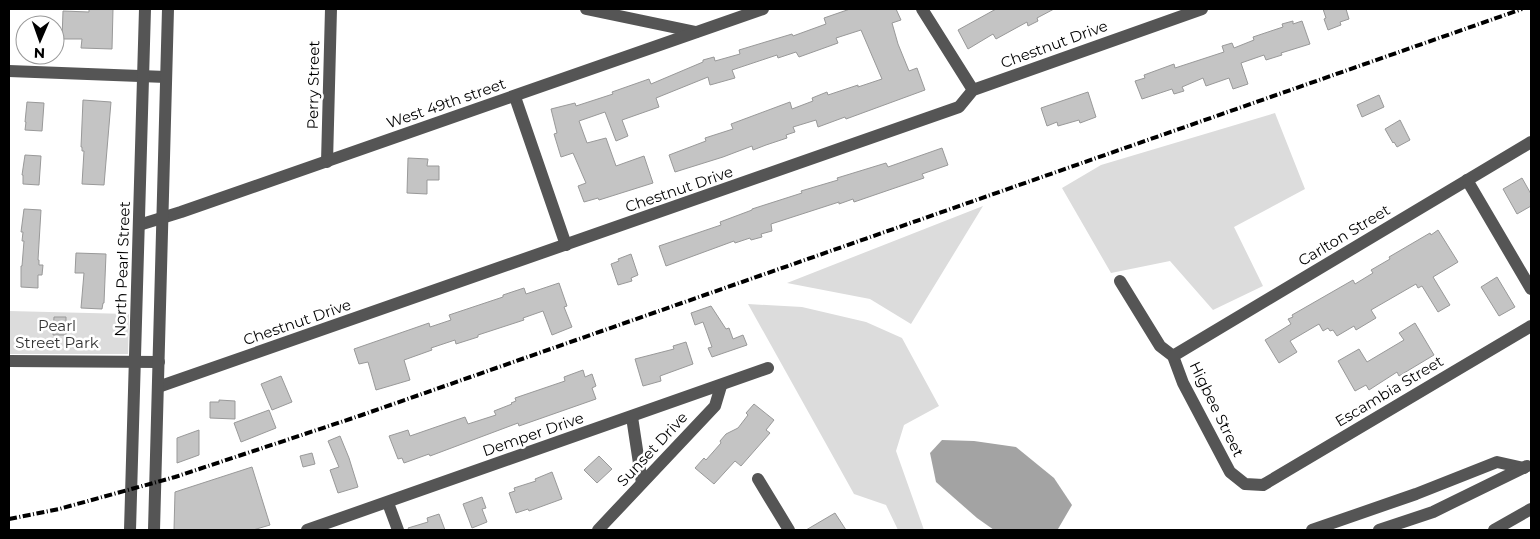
<svg xmlns="http://www.w3.org/2000/svg" width="1540" height="539" font-family="Montserrat,sans-serif">
<style>
.green{fill:#dcdcdc}
.water{fill:#a3a3a3}
.building{fill:#c4c4c4;stroke:#999}
.lines{fill:none;stroke-linecap:round;stroke-linejoin:round}
.minor{stroke:#555;stroke-width:12}
.rail{stroke:#000;stroke-width:4;stroke-dasharray:8 2.5 1 2.5;stroke-linecap:butt}
.labels{text-anchor:middle;dominant-baseline:central;stroke-width:5;stroke-linejoin:round;paint-order:stroke}
.street-label{font-size:15px;fill:#000;stroke:#fff}
.park-label{font-size:15px;fill:#333;stroke:#fff}
</style>
<rect width="100%" height="100%" fill="#fff"/>
<g class="green">
<path d="M 1275,113 L 1305,189 L 1234,227 L 1263,286 L 1213,310 L 1170,261 L 1111,273 L 1062,188 L 1101,165 Z"/>
<path d="M 983,206 L 911,324 L 870,299 L 787,283 Z"/>
<path d="M 748,304 L 802,307 L 866,322 L 902,338 L 939,406 L 904,425 L 896,451 L 924,530 L 898,530 L 886,505 L 854,494 Z"/>
<path d="M 9,311 L 129,314 L 128,354 L 9,354 Z"/>
</g>
<path class="water" d="M 942,440 L 974,441 L 1016,447 L 1054,478 L 1072,505 L 1058,529 L 994,530 L 977,518 L 936,482 L 930,453 Z"/>
<g class="building">
<path d="M 89,9 L 113,9 L 112,49 L 81,48 L 82,39 L 62,39 L 63,11 L 89,12 Z"/>
<path d="M 850,9 L 896,9 L 901,20 L 892,23 L 898,44 L 909,71 L 917,68 L 925,90 L 846,119 L 845,117 L 818,127 L 816,120 L 793,127 L 795,132 L 786,135 L 787,138 L 766,145 L 753,150 L 752,146 L 723,157 L 675,172 L 669,155 L 706,141 L 705,138 L 733,129 L 731,124 L 790,102 L 792,109 L 813,101 L 812,98 L 827,92 L 828,95 L 858,85 L 858,87 L 882,79 L 861,30 L 836,38 L 838,43 L 799,57 L 796,52 L 778,58 L 777,55 L 732,70 L 735,78 L 710,85 L 708,77 L 656,98 L 659,107 L 622,120 L 628,136 L 616,141 L 605,112 L 579,121 L 587,143 L 606,138 L 616,166 L 644,156 L 653,183 L 599,200 L 598,198 L 584,202 L 578,186 L 586,183 L 573,153 L 561,157 L 554,134 L 557,133 L 551,109 L 575,103 L 576,106 L 613,94 L 612,92 L 649,79 L 651,84 L 703,62 L 703,60 L 714,57 L 715,61 L 740,54 L 739,50 L 792,34 L 793,36 L 826,24 L 824,18 Z"/>
<path d="M 996,9 L 1054,9 L 1037,18 L 1038,21 L 1028,26 L 1027,22 L 996,39 L 993,34 L 968,49 L 958,30 Z"/>
<path d="M 1323,9 L 1346,9 L 1349,19 L 1340,22 L 1341,25 L 1328,30 L 1324,19 L 1326,18 Z"/>
<path d="M 1293,21 L 1293,24 L 1302,21 L 1310,44 L 1281,53 L 1282,55 L 1266,60 L 1264,55 L 1241,63 L 1248,84 L 1233,89 L 1229,78 L 1206,86 L 1203,78 L 1182,87 L 1184,91 L 1174,94 L 1172,89 L 1142,99 L 1135,81 L 1145,78 L 1144,75 L 1174,64 L 1175,68 L 1224,52 L 1222,46 L 1232,43 L 1234,48 L 1254,40 L 1253,37 L 1283,27 L 1282,24 Z"/>
<path d="M 1088,92 L 1096,117 L 1080,123 L 1079,120 L 1058,126 L 1057,122 L 1047,126 L 1041,108 Z"/>
<path d="M 1379,95 L 1384,107 L 1362,117 L 1357,105 Z"/>
<path d="M 83,100 L 111,102 L 104,185 L 82,184 L 84,151 L 82,151 L 82,147 L 81,147 Z"/>
<path d="M 27,102 L 44,103 L 42,131 L 25,130 L 26,122 L 25,122 Z"/>
<path d="M 1400,120 L 1410,140 L 1397,147 L 1394,142 L 1393,143 L 1385,129 Z"/>
<path d="M 942,148 L 948,165 L 922,174 L 924,178 L 854,202 L 853,199 L 839,204 L 839,202 L 771,224 L 772,231 L 761,234 L 762,237 L 751,240 L 750,238 L 735,243 L 734,241 L 666,266 L 659,246 L 721,225 L 720,222 L 752,210 L 752,209 L 802,193 L 801,191 L 838,180 L 837,178 L 886,163 L 888,167 Z"/>
<path d="M 25,155 L 41,156 L 39,185 L 23,184 L 23,175 L 22,175 Z"/>
<path d="M 408,158 L 428,159 L 427,166 L 439,166 L 439,180 L 427,180 L 427,194 L 407,193 Z"/>
<path d="M 1522,178 L 1531,194 L 1531,206 L 1517,214 L 1503,189 Z"/>
<path d="M 24,209 L 41,210 L 38,260 L 39,260 L 39,265 L 43,265 L 42,275 L 38,275 L 38,288 L 21,287 L 21,266 L 22,266 L 24,241 L 22,241 L 23,232 L 21,232 Z"/>
<path d="M 1438,230 L 1458,262 L 1433,277 L 1450,305 L 1438,312 L 1422,286 L 1418,288 L 1416,284 L 1371,310 L 1376,318 L 1356,330 L 1354,326 L 1337,336 L 1333,330 L 1330,331 L 1328,328 L 1323,331 L 1319,324 L 1290,341 L 1297,352 L 1279,363 L 1265,340 L 1291,324 L 1288,319 L 1293,317 L 1292,315 L 1353,280 L 1355,284 L 1373,273 L 1371,270 L 1390,259 L 1389,257 L 1430,233 L 1431,235 Z"/>
<path d="M 76,253 L 106,254 L 104,303 L 103,303 L 102,309 L 81,308 L 84,273 L 75,273 Z"/>
<path d="M 631,254 L 638,275 L 631,278 L 632,281 L 618,285 L 611,264 L 619,261 L 618,259 Z"/>
<path d="M 1497,277 L 1515,307 L 1499,316 L 1481,287 Z"/>
<path d="M 559,283 L 567,306 L 564,307 L 572,327 L 552,335 L 543,311 L 523,318 L 524,320 L 478,335 L 478,337 L 456,344 L 455,340 L 431,348 L 432,350 L 404,360 L 410,380 L 376,390 L 368,362 L 359,364 L 354,349 L 429,323 L 430,327 L 451,320 L 449,315 L 503,297 L 503,295 L 524,288 L 526,294 Z"/>
<path d="M 711,306 L 726,329 L 729,328 L 733,339 L 743,335 L 747,345 L 712,357 L 708,348 L 712,347 L 703,322 L 695,325 L 691,313 Z"/>
<path d="M 54,317 L 66,317 L 66,335 L 53,335 Z"/>
<path d="M 1415,323 L 1434,355 L 1399,376 L 1397,372 L 1369,390 L 1366,385 L 1355,391 L 1338,361 L 1359,349 L 1367,362 L 1404,340 L 1399,333 Z"/>
<path d="M 686,342 L 693,364 L 660,376 L 661,381 L 643,386 L 635,359 L 674,349 L 673,346 Z"/>
<path d="M 583,370 L 585,377 L 592,374 L 596,386 L 592,388 L 596,399 L 519,426 L 518,423 L 430,456 L 429,454 L 404,463 L 402,458 L 398,459 L 389,436 L 408,430 L 410,436 L 465,417 L 468,424 L 496,415 L 494,411 L 512,404 L 511,403 L 516,401 L 515,398 L 565,381 L 564,377 Z"/>
<path d="M 281,376 L 292,402 L 272,410 L 261,384 Z"/>
<path d="M 219,400 L 235,401 L 235,419 L 210,418 L 210,402 L 219,402 Z"/>
<path d="M 754,404 L 774,420 L 766,430 L 770,433 L 741,466 L 735,461 L 714,484 L 695,468 L 704,458 L 706,460 L 721,443 L 720,441 L 726,434 L 738,428 L 748,415 L 746,413 Z"/>
<path d="M 269,410 L 276,428 L 241,442 L 234,423 Z"/>
<path d="M 199,430 L 199,455 L 177,463 L 177,438 Z"/>
<path d="M 340,436 L 349,458 L 358,487 L 338,493 L 330,470 L 339,467 L 328,441 Z"/>
<path d="M 312,453 L 315,464 L 303,467 L 300,456 Z"/>
<path d="M 599,456 L 612,469 L 597,483 L 584,470 Z"/>
<path d="M 252,467 L 270,525 L 253,530 L 174,530 L 175,492 Z"/>
<path d="M 552,472 L 562,499 L 529,511 L 528,509 L 516,513 L 509,493 L 515,491 L 514,488 L 536,481 L 535,479 Z"/>
<path d="M 482,497 L 486,508 L 482,509 L 487,522 L 472,528 L 463,504 Z"/>
<path d="M 835,513 L 846,530 L 806,530 Z"/>
<path d="M 439,514 L 445,530 L 409,530 L 408,528 L 428,522 L 427,518 Z"/>
</g>
<g class="lines">
<g class="minor">
<path d="M 586,9 L 696,32"/>
<path d="M 922,9 L 973,90"/>
<path d="M 9,71 L 166,77"/>
<path d="M 515,97 L 566,245"/>
<path d="M 327,162 L 331,9"/>
<path d="M 1467,180 L 1531,289"/>
<path d="M 139,225 L 181,212 L 763,9"/>
<path d="M 1120,281 L 1160,346 L 1173,356 L 1183,383 L 1230,472 L 1245,484 L 1263,485 L 1531,326"/>
<path d="M 1173,356 L 1531,142"/>
<path d="M 9,361 L 159,362"/>
<path d="M 158,387 L 959,107 L 973,90 L 1202,9"/>
<path d="M 632,417 L 642,483"/>
<path d="M 758,479 L 789,530"/>
<path d="M 388,503 L 398,530"/>
<path d="M 130,530 L 145,9"/>
<path d="M 154,530 L 168,9"/>
<path d="M 307,530 L 768,368"/>
<path d="M 598,530 L 715,406 L 721,386"/>
<path d="M 1312,530 L 1416,494 L 1497,462 L 1524,468"/>
<path d="M 1379,530 L 1433,512 L 1527,466"/>
<path d="M 1494,530 L 1531,509"/>
</g>
<path class="rail" d="M 9,519 L 59,509 L 175,477 L 359,416 L 1522,9"/>
</g>
<g class="labels">
<g class="street-label">
<text transform="translate(1054 44) rotate(-20)">Chestnut Drive</text>
<text transform="translate(313 85) rotate(-89)">Perry Street</text>
<text transform="translate(446 103) rotate(-19)">West 49th street</text>
<text transform="translate(679 189) rotate(-19)">Chestnut Drive</text>
<text transform="translate(1344 235) rotate(-31)">Carlton Street</text>
<text transform="translate(122 269) rotate(-88)">North Pearl Street</text>
<text transform="translate(297 322) rotate(-19)">Chestnut Drive</text>
<text transform="translate(1389 391) rotate(-31)">Escambia Street</text>
<text transform="translate(1217 409) rotate(64)">Higbee Street</text>
<text transform="translate(533 434) rotate(-19)">Demper Drive</text>
<text transform="translate(652 449) rotate(-47)">Sunset Drive</text>
</g>
<g class="park-label">
<text x="57" y="325">Pearl<tspan x="57" dy="17">Street Park</tspan></text>
</g>
</g>
<rect width="1540" height="539" fill="none" stroke="#000000" stroke-width="20"/>
<g transform="translate(40 40) rotate(182)"><circle r="24" fill="#ffffff" stroke="#999999"/>
<path d="M0-4L9 19L0 12L-9 19Z" fill="#000000"/>
<text y="-8" font-size="14" font-weight="bold" text-anchor="middle" fill="#000000">N</text>
</g>
</svg>
